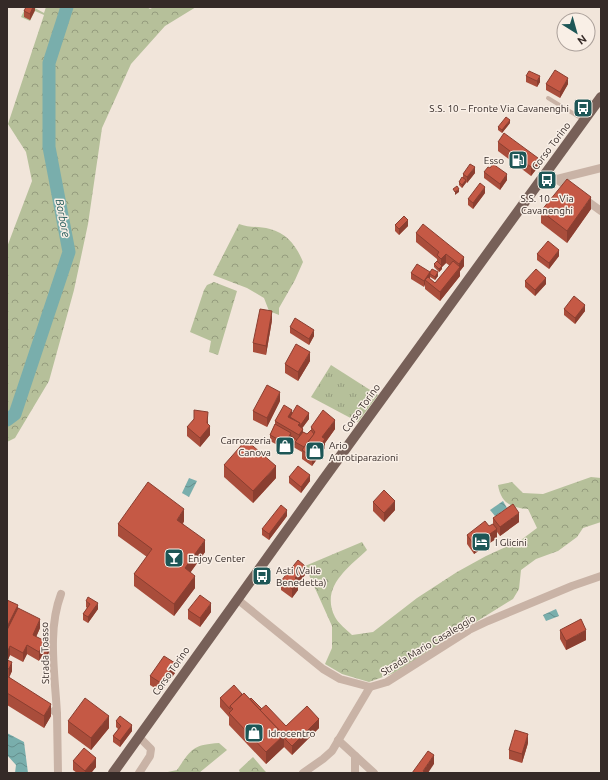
<svg xmlns="http://www.w3.org/2000/svg" width="608" height="780" font-family="Ubuntu,sans-serif">
<style>
.grass{fill:url(#grass-tufts)}
.forest{fill:url(#forest-crowns)}
.water{fill:url(#water-waves)}
.lines{fill:none;stroke-linecap:round;stroke-linejoin:round}
.river{stroke:#79aeac;stroke-width:13}
.service{stroke:#c9b3a6;stroke-width:4}
.minor{stroke:#c9b3a6;stroke-width:8}
.primary{stroke:#776058;stroke-width:10}
.wall{fill:#a94d3b}
.shaded-wall{fill:#8a3e30}
.building{fill:#c55945;stroke:#8a3e30}
.labels{text-anchor:middle;dominant-baseline:central;stroke-width:3;stroke-linejoin:round;paint-order:stroke}
.poi-label{font-size:10px;fill:#352a27;stroke:#f9efe6;text-anchor:start}
.street-label{font-size:10px;fill:#352a27;stroke:#f9efe6}
.water-label{font-size:11px;font-style:italic;fill:#1d5656;stroke:#f9efe6}
</style>
<defs>
<pattern id="grass-tufts" width="24" height="20" patternUnits="userSpaceOnUse"><rect width="24" height="20" fill="#b6c09a"/><path d="M3 7l-1-3M5 7V3M7 7l1-3M15 17l-1-3M17 17v-4M19 17l1-3" fill="none" stroke="#959c7e"/></pattern>
<pattern id="forest-crowns" width="20" height="18" patternUnits="userSpaceOnUse"><rect width="20" height="18" fill="#b6c09a"/><path d="M2 6a3 3 0 1 1 6 0M12 15a3 3 0 1 1 6 0" fill="none" stroke="#959c7e"/></pattern>
<pattern id="water-waves" width="16" height="10" patternUnits="userSpaceOnUse"><rect width="16" height="10" fill="#79aeac"/><path d="M0 5q4-4 8 0t8 0" fill="none" stroke="#648e8c"/></pattern>
</defs>
<rect width="100%" height="100%" fill="#f1e5da"/>
<path class="grass" d="M 331,365 L 378,395 L 358,422 L 311,397 Z"/>
<g class="forest">
<path d="M 26,7 L 33,7 L 44,13 L 46,7 L 147,7 L 150,9 L 154,7 L 196,7 L 165,26 L 131,64 L 102,128 L 88,224 L 74,290 L 49,381 L 15,438 L 7,442 L 7,247 L 32,181 L 26,152 L 8,124 L 44,15 L 35,11 L 30,21 L 21,17 Z"/>
<path d="M 239,224 C 249,228 260,226 270,229 C 287,233 297,247 303,262 L 295,280 L 279,308 L 279,315 L 269,311 L 264,298 L 247,288 L 213,275 Z"/>
<path d="M 214,282 L 237,291 L 218,355 L 209,352 L 211,341 L 190,332 L 204,290 L 207,285 Z"/>
<path d="M 591,477 L 601,478 L 601,522 L 583,528 L 577,537 L 558,551 L 536,559 L 521,570 L 519,589 L 513,599 L 394,673 L 369,682 L 342,674 L 325,664 L 332,648 L 332,626 L 305,566 L 362,542 L 367,550 C 348,568 320,587 335,617 C 338,623 347,630 352,635 L 373,632 L 417,598 L 457,572 L 486,556 L 521,540 L 537,528 L 528,509 C 511,508 501,503 498,485 L 512,482 L 523,493 L 543,494 Z"/>
<path d="M 219,743 L 227,750 L 199,773 L 163,773 L 177,770 C 192,748 193,745 219,743 Z"/>
<path d="M 253,757 L 265,771 L 267,773 L 240,773 L 239,770 Z"/>
</g>
<g class="water">
<path d="M 189,478 L 197,481 L 189,497 L 182,493 Z"/>
<path d="M 503,501 L 507,508 L 495,516 L 490,510 Z"/>
<path d="M 556,609 L 559,616 L 546,621 L 543,615 Z"/>
<path d="M 7,733 L 24,742 L 28,773 L 15,773 L 16,765 L 7,755 Z"/>
</g>
<g class="lines">
<path class="river" d="M 7,420 L 15,414 L 69,252 L 49,147 L 49,63 L 67,7"/>
<path class="service" d="M 548,98 L 584,120"/>
<g class="minor">
<path d="M 546,172 L 572,190"/>
<path d="M 557,179 L 601,168"/>
<path d="M 583,198 L 601,211"/>
<path d="M 237,599 L 323,669 L 340,679 L 370,687 L 387,682 L 469,630 L 488,621 L 572,586 L 601,576"/>
<path d="M 54,711 L 57,714 L 58,773"/>
<path d="M 57,714 C 55,674 47,631 61,594"/>
<path d="M 338,740 L 374,773"/>
<path d="M 355,756 L 355,773"/>
<path d="M 139,773 L 150,756 L 151,749 L 139,737"/>
<path d="M 303,773 L 323,759 L 332,751 L 370,687"/>
</g>
<path class="primary" d="M 113,773 L 323,480 L 601,97"/>
</g>
<g class="wall">
<path d="M 35,7 L 35,10 L 30,20 L 24,17 L 24,11 Z"/>
<path d="M 526,76 L 540,82 L 537,87 L 526,82 Z"/>
<path d="M 546,84 L 568,84 L 560,98 L 546,90 Z"/>
<path d="M 510,123 L 502,133 L 498,130 L 498,127 Z"/>
<path d="M 498,142 L 538,167 L 531,176 L 498,151 Z"/>
<path d="M 484,172 L 507,180 L 500,190 L 484,178 Z"/>
<path d="M 475,173 L 467,183 L 466,182 L 462,188 L 459,185 L 459,182 L 463,178 L 463,174 Z"/>
<path d="M 485,193 L 473,209 L 468,205 L 468,199 Z"/>
<path d="M 591,209 L 567,243 L 541,223 L 541,211 Z"/>
<path d="M 395,225 L 408,226 L 399,235 L 395,231 Z"/>
<path d="M 416,233 L 464,266 L 460,271 L 460,276 L 440,301 L 425,289 L 425,284 L 424,287 L 411,279 L 411,273 L 430,272 L 438,276 L 435,280 L 430,277 L 429,278 L 435,283 L 450,266 L 446,263 L 442,267 L 442,269 L 439,272 L 434,267 L 434,264 L 437,261 L 437,259 L 416,242 Z"/>
<path d="M 537,254 L 559,256 L 549,269 L 537,260 Z"/>
<path d="M 525,281 L 546,284 L 535,296 L 525,287 Z"/>
<path d="M 564,309 L 585,311 L 575,324 L 564,315 Z"/>
<path d="M 272,320 L 266,355 L 253,352 L 253,343 Z"/>
<path d="M 290,327 L 314,336 L 309,345 L 290,333 Z"/>
<path d="M 310,361 L 298,381 L 285,373 L 285,364 Z"/>
<path d="M 280,401 L 267,427 L 253,420 L 253,411 Z"/>
<path d="M 292,413 L 309,419 L 302,428 L 303,432 L 307,434 L 311,430 L 311,427 L 335,429 L 325,443 L 325,448 L 312,466 L 302,459 L 302,452 L 288,444 L 285,449 L 270,441 L 270,435 L 275,424 L 275,421 Z"/>
<path d="M 208,421 L 208,424 L 210,435 L 200,447 L 187,436 L 187,427 Z"/>
<path d="M 224,465 L 276,478 L 253,503 L 224,477 Z"/>
<path d="M 289,477 L 310,481 L 301,493 L 289,483 Z"/>
<path d="M 373,502 L 395,510 L 384,522 L 373,511 Z"/>
<path d="M 287,516 L 269,540 L 262,535 L 262,529 Z"/>
<path d="M 493,518 L 519,522 L 500,536 L 497,532 L 497,538 L 474,554 L 467,544 L 467,535 L 493,525 Z"/>
<path d="M 184,521 L 183,524 L 205,552 L 190,573 L 195,588 L 174,616 L 134,586 L 134,574 L 147,557 L 118,536 L 118,524 Z"/>
<path d="M 305,575 L 298,583 L 298,590 L 292,598 L 281,590 L 281,581 Z"/>
<path d="M 7,600 L 18,608 L 40,628 L 36,637 L 49,643 L 49,652 L 47,657 L 43,654 L 39,661 L 27,654 L 23,662 L 10,655 L 8,660 L 12,671 L 9,677 L 51,716 L 44,728 L 7,705 Z"/>
<path d="M 86,601 L 98,609 L 88,623 L 83,620 L 83,614 L 87,608 L 86,607 Z"/>
<path d="M 188,610 L 211,612 L 200,627 L 188,619 Z"/>
<path d="M 601,618 L 601,632 L 600,630 L 600,621 Z"/>
<path d="M 560,630 L 586,640 L 566,650 L 560,639 Z"/>
<path d="M 175,673 L 161,692 L 150,685 L 150,676 Z"/>
<path d="M 242,694 L 250,699 L 262,709 L 286,726 L 319,728 L 292,755 L 284,747 L 266,764 L 229,725 L 229,717 L 220,707 L 220,698 Z"/>
<path d="M 68,721 L 109,728 L 91,750 L 68,733 Z"/>
<path d="M 116,721 L 132,731 L 120,747 L 113,742 L 113,736 L 118,729 L 116,727 Z"/>
<path d="M 528,743 L 522,763 L 509,759 L 509,750 Z"/>
<path d="M 73,761 L 96,767 L 91,773 L 77,773 L 73,770 Z"/>
</g>
<g class="shaded-wall">
<path d="M 33,7 L 35,7 L 35,10 L 30,20 L 30,14 Z"/>
<path d="M 540,76 L 540,82 L 537,87 L 537,81 Z"/>
<path d="M 568,78 L 568,84 L 560,98 L 560,92 Z"/>
<path d="M 510,120 L 510,123 L 502,133 L 502,130 Z"/>
<path d="M 538,158 L 538,167 L 531,176 L 531,167 Z"/>
<path d="M 475,167 L 475,173 L 467,183 L 467,177 Z"/>
<path d="M 507,174 L 507,180 L 500,190 L 500,184 Z"/>
<path d="M 466,180 L 466,183 L 462,188 L 462,185 Z"/>
<path d="M 485,187 L 485,193 L 473,209 L 473,203 Z"/>
<path d="M 459,189 L 459,192 L 455,195 L 455,192 Z"/>
<path d="M 591,197 L 591,209 L 567,243 L 567,231 Z"/>
<path d="M 408,220 L 408,226 L 399,235 L 399,229 Z"/>
<path d="M 559,250 L 559,256 L 549,269 L 549,263 Z"/>
<path d="M 446,254 L 446,263 L 442,267 L 442,269 L 439,272 L 439,269 L 441,266 L 441,259 Z"/>
<path d="M 464,257 L 464,266 L 460,271 L 460,276 L 440,301 L 440,292 L 459,269 L 459,264 Z"/>
<path d="M 430,272 L 430,278 L 427,282 L 425,280 L 425,284 L 424,287 L 424,281 Z"/>
<path d="M 438,272 L 438,276 L 435,280 L 435,277 Z"/>
<path d="M 546,278 L 546,284 L 535,296 L 535,290 Z"/>
<path d="M 585,305 L 585,311 L 575,324 L 575,318 Z"/>
<path d="M 272,311 L 272,320 L 266,355 L 266,346 Z"/>
<path d="M 314,330 L 314,336 L 309,345 L 309,339 Z"/>
<path d="M 310,352 L 310,361 L 298,381 L 298,372 Z"/>
<path d="M 280,392 L 280,401 L 267,427 L 267,418 Z"/>
<path d="M 292,410 L 292,419 L 288,417 Z"/>
<path d="M 208,412 L 208,421 L 207,430 L 210,426 L 210,435 L 200,447 L 200,438 L 207,423 Z"/>
<path d="M 309,413 L 309,419 L 298,434 L 298,425 Z"/>
<path d="M 335,420 L 335,429 L 325,443 L 325,448 L 312,466 L 312,457 L 322,437 Z"/>
<path d="M 303,429 L 303,438 L 299,441 L 299,435 Z"/>
<path d="M 291,433 L 291,439 L 288,441 L 288,444 L 285,449 L 285,443 Z"/>
<path d="M 276,466 L 276,478 L 253,503 L 253,491 Z"/>
<path d="M 310,475 L 310,481 L 301,493 L 301,487 Z"/>
<path d="M 395,501 L 395,510 L 384,522 L 384,513 Z"/>
<path d="M 184,509 L 184,521 L 177,532 L 177,520 Z"/>
<path d="M 287,510 L 287,516 L 269,540 L 269,534 Z"/>
<path d="M 519,513 L 519,522 L 500,536 L 500,527 Z"/>
<path d="M 497,529 L 497,538 L 474,554 L 474,545 Z"/>
<path d="M 205,540 L 205,552 L 185,580 L 185,568 Z"/>
<path d="M 305,566 L 305,575 L 298,583 L 298,590 L 292,598 L 292,589 L 295,578 Z"/>
<path d="M 195,576 L 195,588 L 174,616 L 174,604 Z"/>
<path d="M 98,603 L 98,609 L 88,623 L 88,617 Z"/>
<path d="M 211,603 L 211,612 L 200,627 L 200,618 Z"/>
<path d="M 18,605 L 18,617 L 7,639 L 7,627 Z"/>
<path d="M 40,619 L 40,628 L 33,644 L 33,635 Z"/>
<path d="M 586,630 L 586,640 L 566,650 L 566,641 Z"/>
<path d="M 49,643 L 49,652 L 47,657 L 47,648 Z"/>
<path d="M 27,645 L 27,654 L 23,662 L 23,653 Z"/>
<path d="M 43,645 L 43,654 L 39,661 L 39,652 Z"/>
<path d="M 10,646 L 10,655 L 7,662 L 7,653 Z"/>
<path d="M 12,662 L 12,671 L 9,678 L 9,669 Z"/>
<path d="M 175,663 L 175,673 L 161,692 L 161,683 Z"/>
<path d="M 51,704 L 51,716 L 44,728 L 44,716 Z"/>
<path d="M 109,716 L 109,728 L 91,750 L 91,738 Z"/>
<path d="M 319,719 L 319,728 L 292,755 L 292,746 Z"/>
<path d="M 132,725 L 132,731 L 120,747 L 120,741 Z"/>
<path d="M 528,734 L 528,743 L 522,763 L 522,754 Z"/>
<path d="M 284,735 L 284,747 L 266,764 L 266,752 Z"/>
<path d="M 434,755 L 434,764 L 428,773 L 423,773 L 423,771 Z"/>
<path d="M 96,758 L 96,767 L 91,773 L 85,773 L 85,771 Z"/>
</g>
<g class="building">
<path d="M 26,7 L 33,7 L 30,14 L 24,11 Z"/>
<path d="M 555,70 L 568,78 L 560,92 L 546,84 Z"/>
<path d="M 529,71 L 540,76 L 537,81 L 526,76 Z"/>
<path d="M 506,117 L 510,120 L 502,130 L 498,127 Z"/>
<path d="M 504,133 L 538,158 L 531,167 L 498,142 Z"/>
<path d="M 470,164 L 475,167 L 467,177 L 463,174 Z"/>
<path d="M 493,164 L 507,174 L 500,184 L 484,172 L 488,167 L 490,168 Z"/>
<path d="M 462,177 L 466,180 L 462,185 L 459,182 Z"/>
<path d="M 567,179 L 591,197 L 567,231 L 541,211 Z"/>
<path d="M 480,183 L 485,187 L 473,203 L 468,199 Z"/>
<path d="M 457,186 L 459,189 L 455,192 L 453,189 Z"/>
<path d="M 404,216 L 408,220 L 399,229 L 395,225 Z"/>
<path d="M 423,224 L 464,257 L 459,264 L 446,254 L 441,259 L 437,255 L 439,252 L 416,233 Z"/>
<path d="M 548,241 L 559,250 L 549,263 L 537,254 Z"/>
<path d="M 437,261 L 442,266 L 439,269 L 434,264 Z"/>
<path d="M 453,261 L 460,267 L 440,292 L 425,280 L 428,277 L 435,283 Z"/>
<path d="M 417,264 L 430,272 L 424,281 L 411,273 Z"/>
<path d="M 432,269 L 438,272 L 435,277 L 430,274 L 430,272 Z"/>
<path d="M 536,269 L 546,278 L 535,290 L 525,281 Z"/>
<path d="M 574,296 L 585,305 L 575,318 L 564,309 Z"/>
<path d="M 260,309 L 272,311 L 266,346 L 253,343 Z"/>
<path d="M 295,318 L 314,330 L 309,339 L 290,327 Z"/>
<path d="M 296,344 L 310,352 L 298,372 L 285,364 Z"/>
<path d="M 267,385 L 280,392 L 267,418 L 253,411 Z"/>
<path d="M 284,405 L 292,410 L 288,417 L 300,423 L 298,425 L 303,429 L 299,435 L 275,421 Z"/>
<path d="M 297,405 L 309,413 L 300,426 L 300,423 L 290,417 Z"/>
<path d="M 194,410 L 208,412 L 207,423 L 210,426 L 200,438 L 187,427 L 194,419 Z"/>
<path d="M 323,410 L 335,420 L 322,437 L 325,439 L 312,457 L 302,450 L 315,432 L 311,427 Z"/>
<path d="M 275,424 L 291,433 L 285,443 L 270,435 Z"/>
<path d="M 311,430 L 314,434 L 304,447 L 295,442 L 303,432 L 307,434 Z"/>
<path d="M 291,436 L 297,440 L 295,442 L 295,445 L 288,441 Z"/>
<path d="M 246,440 L 276,466 L 253,491 L 224,465 Z"/>
<path d="M 298,466 L 310,475 L 301,487 L 289,477 Z"/>
<path d="M 148,482 L 184,509 L 177,520 L 205,540 L 185,568 L 195,576 L 174,604 L 134,574 L 152,549 L 118,524 Z"/>
<path d="M 384,490 L 395,501 L 384,513 L 373,502 Z"/>
<path d="M 513,504 L 519,513 L 500,527 L 493,518 Z"/>
<path d="M 281,505 L 287,510 L 269,534 L 262,529 Z"/>
<path d="M 485,521 L 489,526 L 493,524 L 497,529 L 474,545 L 467,535 Z"/>
<path d="M 298,560 L 305,566 L 295,578 L 298,581 L 292,589 L 281,581 Z"/>
<path d="M 200,595 L 211,603 L 200,618 L 188,610 Z"/>
<path d="M 88,597 L 98,603 L 88,617 L 83,614 L 90,604 L 86,601 Z"/>
<path d="M 7,600 L 18,605 L 7,627 Z"/>
<path d="M 18,608 L 40,619 L 33,635 L 49,643 L 47,648 L 43,645 L 39,652 L 27,645 L 23,653 L 10,646 L 7,653 L 7,630 Z"/>
<path d="M 581,619 L 586,630 L 566,641 L 560,630 Z"/>
<path d="M 164,656 L 175,663 L 161,683 L 150,676 Z"/>
<path d="M 7,660 L 12,662 L 9,669 L 7,668 Z"/>
<path d="M 7,676 L 51,704 L 44,716 L 7,693 Z"/>
<path d="M 234,685 L 242,694 L 230,706 L 230,709 L 220,698 Z"/>
<path d="M 244,693 L 284,735 L 266,752 L 229,713 L 233,709 L 230,706 Z"/>
<path d="M 85,698 L 109,716 L 91,738 L 68,721 Z"/>
<path d="M 251,698 L 262,709 L 260,710 L 250,699 Z"/>
<path d="M 266,705 L 286,726 L 307,706 L 319,719 L 292,746 L 284,738 L 284,735 L 260,710 Z"/>
<path d="M 120,716 L 132,725 L 120,741 L 113,736 L 121,726 L 116,721 Z"/>
<path d="M 515,730 L 528,734 L 522,754 L 509,750 Z"/>
<path d="M 84,748 L 96,758 L 85,771 L 73,761 Z"/>
<path d="M 428,751 L 434,755 L 423,771 L 427,773 L 412,773 Z"/>
</g>
<defs>
<g id="bus-square" transform="scale(1)"><rect x="-9" y="-9" width="18" height="18" rx="4" fill="#1d5656" stroke="#f9efe6"/><path d="M-5-6H5V4H4V6H2V4H-2V6H-4V4H-5ZM-3.5-4V0h7V-4ZM-3.5 1.2v1.5H-2V1.2ZM2 1.2v1.5H3.5V1.2Z" fill="#fff"/></g>
<g id="fuel-square" transform="scale(1)"><rect x="-9" y="-9" width="18" height="18" rx="4" fill="#1d5656" stroke="#f9efe6"/><path d="M-5.5-6h7V0h2V4h1.3V-2.5L3-4.5l.8-.8L6-3V5H2.5V1h-1V6h-7ZM-4.2-4.7v3.2H.2V-4.7Z" fill="#fff"/></g>
<g id="shop-square" transform="scale(1)"><rect x="-9" y="-9" width="18" height="18" rx="4" fill="#1d5656" stroke="#f9efe6"/><path d="M-5-2.5h2.3a2.7 3.5 0 0 1 5.4 0H5L5.5 6h-11ZM-1.5-2.5h3a1.5 2.3 0 0 0-3 0Z" fill="#fff"/></g>
<g id="hotel-square" transform="scale(1)"><rect x="-9" y="-9" width="18" height="18" rx="4" fill="#1d5656" stroke="#f9efe6"/><path d="M-6-4.5h1.5V1H6V5H4.5V3h-9V5H-6ZM-4 0a1.8 1.8 0 1 1 3.6 0ZM.5 0V-2.5h3Q6-2.5 6 0Z" fill="#fff"/></g>
<g id="bar-square" transform="scale(1)"><rect x="-9" y="-9" width="18" height="18" rx="4" fill="#1d5656" stroke="#f9efe6"/><path d="M-6-5H6L.8 .8V4.5H3.5V6h-7V4.5H-.8V.8Z" fill="#fff"/></g>
</defs>
<g fill-rule="evenodd">
<use href="#bus-square" x="583" y="108"/>
<use href="#fuel-square" x="518" y="160"/>
<use href="#bus-square" x="547" y="180"/>
<use href="#shop-square" x="285" y="446"/>
<use href="#shop-square" x="315" y="451"/>
<use href="#hotel-square" x="481" y="542"/>
<use href="#bar-square" x="174" y="558"/>
<use href="#bus-square" x="262" y="576"/>
<use href="#shop-square" x="254" y="733"/>
</g>
<g class="labels">
<g class="poi-label">
<text x="569" y="108" text-anchor="end">S.S. 10 – Fronte Via Cavanenghi</text>
<text x="504" y="160" text-anchor="end">Esso</text>
<text x="547" y="198" text-anchor="middle">S.S. 10 – Via<tspan x="547" dy="12">Cavanenghi</tspan></text>
<text x="271" y="440" text-anchor="end">Carrozzeria<tspan x="271" dy="12">Canova</tspan></text>
<text x="329" y="445">Ario<tspan x="329" dy="12">Aurotiparazioni</tspan></text>
<text x="495" y="542">I Glicini</text>
<text x="188" y="558">Enjoy Center</text>
<text x="276" y="570">Asti (Valle<tspan x="276" dy="12">Benedetta)</tspan></text>
<text x="268" y="733">Idrocentro</text>
</g>
<g class="street-label">
<text transform="translate(551 146) rotate(-53)">Corso Torino</text>
<text transform="translate(361 408) rotate(-54)">Corso Torino</text>
<text transform="translate(428 645) rotate(-31)">Strada Mario Casaleggio</text>
<text transform="translate(45 653) rotate(-91)">Strada Toasso</text>
<text transform="translate(171 671) rotate(-55)">Corso Torino</text>
</g>
<g class="water-label">
<text transform="translate(63 218) rotate(79)">Borbore</text>
</g>
</g>
<rect width="608" height="780" fill="none" stroke="#352a27" stroke-width="16"/>
<g transform="translate(576 32) rotate(143)"><circle r="19" fill="#f9efe6" stroke="#aba09a"/>
<path d="M0-3L7 15L0 10L-7 15Z" fill="#1d5656"/>
<text y="-6" font-size="11" font-weight="bold" text-anchor="middle" fill="#352a27">N</text>
</g>
</svg>
